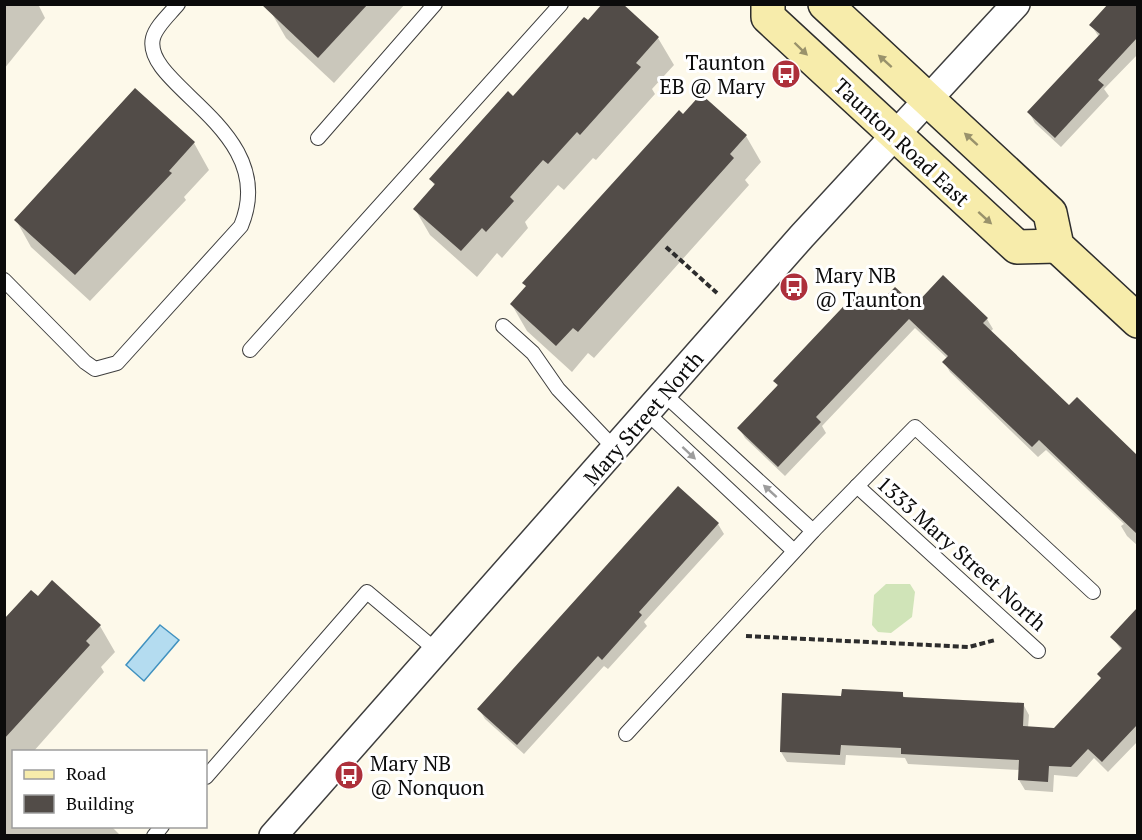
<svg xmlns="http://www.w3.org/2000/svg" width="1142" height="840" font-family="'PT Serif',serif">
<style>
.green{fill:#d0e4b8}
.water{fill:#b4dcf0;stroke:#4192c0;stroke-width:1.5}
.shadow{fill:#0003}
.building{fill:#524c48}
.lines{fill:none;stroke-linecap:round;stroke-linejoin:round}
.lane-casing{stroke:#3e3e3e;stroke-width:16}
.street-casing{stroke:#3e3e3e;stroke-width:30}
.secondary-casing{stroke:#2d2d2d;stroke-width:36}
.path{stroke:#2d2d2d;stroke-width:4;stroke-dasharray:6 3;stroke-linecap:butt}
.lane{stroke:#fff;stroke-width:14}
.street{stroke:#fff;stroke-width:27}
.secondary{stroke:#f7ecab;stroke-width:33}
.oneway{fill:#99926b}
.oneway2{fill:#9d9d9d}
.labels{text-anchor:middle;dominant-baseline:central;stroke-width:6;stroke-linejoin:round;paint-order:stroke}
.poi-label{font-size:21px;fill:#0b0b0b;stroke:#fff;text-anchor:start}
.street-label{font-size:21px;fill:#0b0b0b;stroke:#fff}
</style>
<rect width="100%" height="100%" fill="#fdf9ea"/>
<path class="green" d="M 886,584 L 910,584 L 915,592 L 912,617 L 891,633 L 878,632 L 872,625 L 874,595 Z"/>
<path class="water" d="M 160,625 L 179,640 L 144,681 L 126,665 Z"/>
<g class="shadow">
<path d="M 4,4 L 38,4 L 45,18 L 4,69 Z"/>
<path d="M 278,4 L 405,4 L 334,83 L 286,38 L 271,12 Z"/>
<path d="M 621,4 L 658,38 L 674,65 L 652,89 L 655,94 L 596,160 L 593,158 L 564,190 L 558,185 L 525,222 L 528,228 L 502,258 L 497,253 L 477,277 L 430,235 L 415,209 L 435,186 L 431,180 L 589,22 Z"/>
<path d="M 1110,4 L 1138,4 L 1138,54 L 1104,89 L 1109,96 L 1061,147 L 1035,123 L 1029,112 L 1099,37 L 1091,25 Z"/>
<path d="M 135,90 L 194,143 L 209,170 L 184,197 L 186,200 L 90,301 L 31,247 L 16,220 Z"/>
<path d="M 683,116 L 746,136 L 761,162 L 745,180 L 749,185 L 594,358 L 588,353 L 572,372 L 527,331 L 512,305 Z"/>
<path d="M 915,307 L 987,319 L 993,329 L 990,332 L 1069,407 L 1077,399 L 1138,457 L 1138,546 L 1127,536 L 1121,526 L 1124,524 L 1046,450 L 1038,457 L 950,372 L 944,362 L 947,358 L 915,328 L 822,426 L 826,433 L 785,476 L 745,438 L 739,428 L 778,387 L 775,381 L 875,310 Z"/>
<path d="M 718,524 L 724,534 L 644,622 L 647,626 L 608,669 L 604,666 L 524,754 L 485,719 L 479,709 Z"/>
<path d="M 38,598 L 100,626 L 115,652 L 101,667 L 104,672 L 33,752 L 14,752 L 14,826 L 111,826 L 121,836 L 4,835 L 4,621 Z"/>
<path d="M 1138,628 L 1138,741 L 1108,772 L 1094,758 L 1077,777 L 1054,775 L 1053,792 L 1025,790 L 1019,780 L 1020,770 L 908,764 L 905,758 L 846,755 L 845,765 L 787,762 L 781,752 L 843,698 L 902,694 L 905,698 L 1023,704 L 1029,715 L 1028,728 L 1054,730 L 1102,680 L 1122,651 L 1112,637 Z"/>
</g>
<g class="building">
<path d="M 261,4 L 368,4 L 318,58 Z"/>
<path d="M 602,4 L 623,4 L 659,37 L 636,63 L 641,67 L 580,135 L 577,132 L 548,164 L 543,160 L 510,197 L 514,201 L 486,232 L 482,228 L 461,251 L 413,209 L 435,184 L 429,179 L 508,91 L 513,96 L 584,17 L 588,20 Z"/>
<path d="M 1108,4 L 1137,4 L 1137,38 L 1098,80 L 1104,85 L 1055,138 L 1027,112 L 1100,34 L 1089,25 Z"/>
<path d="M 135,88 L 195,142 L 169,171 L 172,173 L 75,275 L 14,220 Z"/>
<path d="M 701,94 L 747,135 L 730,154 L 734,158 L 578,332 L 573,328 L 556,346 L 510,304 L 526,286 L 522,283 L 679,110 L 683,114 Z"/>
<path d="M 943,275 L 988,318 L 983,323 L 1069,405 L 1077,397 L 1137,455 L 1137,534 L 1039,440 L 1032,447 L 942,362 L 948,356 L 909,319 L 816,417 L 821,422 L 778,467 L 737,428 L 778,385 L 773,381 L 857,292 L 875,308 L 895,287 L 915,305 Z"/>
<path d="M 678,486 L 719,523 L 639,612 L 642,615 L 602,660 L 598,656 L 517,745 L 477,709 Z"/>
<path d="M 52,580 L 101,625 L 86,641 L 90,645 L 4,739 L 4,619 L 31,590 L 38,596 Z"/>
<path d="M 1137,608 L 1137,725 L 1102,762 L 1088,749 L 1071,767 L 1049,766 L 1048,782 L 1018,780 L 1019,760 L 901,754 L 901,748 L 841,745 L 840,755 L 780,752 L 782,693 L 841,696 L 842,689 L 903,692 L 903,697 L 1024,703 L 1023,726 L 1054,728 L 1101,678 L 1097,674 L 1122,648 L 1110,637 Z"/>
</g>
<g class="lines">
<g class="lane-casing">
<g id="lane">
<path d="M 318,138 L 435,4"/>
<path d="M 4,280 L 85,362 L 95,369 L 117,363 L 241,226 C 281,130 141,86 153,38 C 156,26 170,14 178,4"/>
<path d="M 503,326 L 533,353 L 558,389 L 616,450"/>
<path d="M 250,350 L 561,4"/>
<path d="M 664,394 L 813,531"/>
<path d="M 647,413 L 794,551"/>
<path d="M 857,486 L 1038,651"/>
<path d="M 626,734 L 813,531 L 915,427 L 1093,592"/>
<path d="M 206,777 L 367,592 L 437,651"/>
<path d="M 154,836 L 162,826"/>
</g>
</g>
<g class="street-casing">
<path id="street" d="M 273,836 L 802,236 L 1016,4"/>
</g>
<g class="secondary-casing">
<g id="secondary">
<path d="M 768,4 L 768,17 L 1017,247 L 1057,246"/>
<path d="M 825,4 L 1050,213 L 1057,246 L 1138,321"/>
</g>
</g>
<g class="path">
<path d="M 666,247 L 717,293"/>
<path d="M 746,636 L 969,647 L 995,640"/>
</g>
<use href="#lane" class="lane"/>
<use href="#street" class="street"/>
<use href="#secondary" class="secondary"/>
</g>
<defs><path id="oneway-solid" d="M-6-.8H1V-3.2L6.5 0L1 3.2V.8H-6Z" transform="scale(1.5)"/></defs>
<g class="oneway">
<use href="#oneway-solid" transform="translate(801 49) rotate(44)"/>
<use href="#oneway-solid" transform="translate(885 61) rotate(-138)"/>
<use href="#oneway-solid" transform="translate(971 139) rotate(-138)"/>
<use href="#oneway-solid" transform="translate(985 218) rotate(42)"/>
</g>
<g class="oneway2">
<use href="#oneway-solid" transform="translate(689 453) rotate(43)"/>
<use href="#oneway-solid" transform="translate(770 491) rotate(-138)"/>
</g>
<defs>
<g id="bus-disc" transform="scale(1.5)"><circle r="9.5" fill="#ad303b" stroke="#fff"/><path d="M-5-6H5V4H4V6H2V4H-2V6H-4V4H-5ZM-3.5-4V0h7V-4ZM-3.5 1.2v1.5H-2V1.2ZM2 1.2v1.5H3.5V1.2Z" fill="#fff"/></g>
</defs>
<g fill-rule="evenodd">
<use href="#bus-disc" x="786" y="74"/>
<use href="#bus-disc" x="794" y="287"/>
<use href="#bus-disc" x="349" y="775"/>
</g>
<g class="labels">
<g class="poi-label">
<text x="765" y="62" text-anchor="end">Taunton<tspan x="765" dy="24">EB @ Mary</tspan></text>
<text x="815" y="275">Mary NB<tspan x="815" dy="24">@ Taunton</tspan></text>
<text x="370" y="763">Mary NB<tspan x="370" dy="24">@ Nonquon</tspan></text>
</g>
<g class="street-label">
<text transform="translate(902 142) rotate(43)">Taunton Road East</text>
<text transform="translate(643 418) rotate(-49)">Mary Street North</text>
<text transform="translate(962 553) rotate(42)">1333 Mary Street North</text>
</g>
</g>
<rect width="1142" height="840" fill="none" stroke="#0b0b0b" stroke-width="12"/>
<rect x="12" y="750" width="195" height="78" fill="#ffffff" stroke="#9d9d9d" stroke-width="1.5"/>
<rect x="24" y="770" width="30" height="9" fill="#f7ecab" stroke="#9d9d9d" stroke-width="1.5"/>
<text x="66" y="780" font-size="18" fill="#0b0b0b">Road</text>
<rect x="24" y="795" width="30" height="18" fill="#524c48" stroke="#9d9d9d" stroke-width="1.5"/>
<text x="66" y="810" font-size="18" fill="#0b0b0b">Building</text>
</svg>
